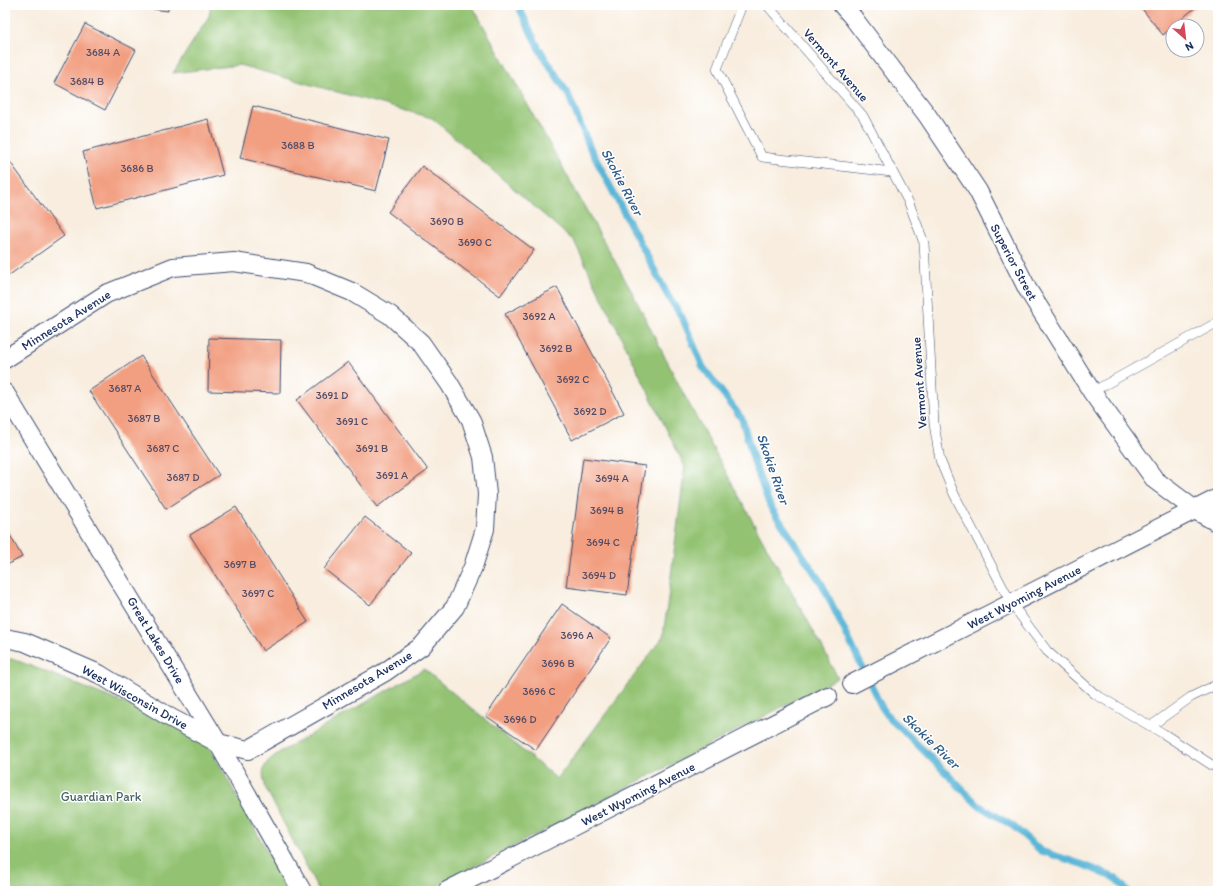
<svg xmlns="http://www.w3.org/2000/svg" width="1223" height="896" font-family="Itim,sans-serif">
<style>
.green{fill:#93c372;stroke:#577968}
.lines{fill:none;stroke-linecap:round;stroke-linejoin:round}
.stream{stroke:#5ab6d8;stroke-width:7}
.building{fill:#f29f81}
.service-casing{stroke:#3c4c71;stroke-width:10}
.minor-casing{stroke:#3c4c71;stroke-width:20}
.service{stroke:#fff;stroke-width:9}
.minor{stroke:#fff;stroke-width:18}
.labels{text-anchor:middle;dominant-baseline:central;stroke-width:3;stroke-linejoin:round;paint-order:stroke}
.number-label{font-size:11px;fill:#514b67}
.street-label{font-size:13px;fill:#1b2f5e;stroke:#fff}
.park-label{font-size:13px;fill:#456365;stroke:#fff}
.water-label{font-size:14px;font-style:italic;fill:#315e89;stroke:#fff}
</style>
<rect width="100%" height="100%" fill="#fff"/>
<filter id="ink" filterUnits="userSpaceOnUse"><feTurbulence type="fractalNoise" baseFrequency=".025" numOctaves="2"/><feDisplacementMap in="SourceGraphic" scale="8" xChannelSelector="R" yChannelSelector="G"/><feConvolveMatrix kernelMatrix="1 2 1 2 8 2 1 2 1" color-interpolation-filters="sRGB"/></filter>
<filter id="wash" filterUnits="userSpaceOnUse"><feTurbulence type="fractalNoise" baseFrequency=".012" numOctaves="4" result="noise"/><feDisplacementMap in="SourceGraphic" scale="16" xChannelSelector="R" yChannelSelector="G"/><feGaussianBlur stdDeviation="0.9" result="paint"/><feColorMatrix in="noise" values="0 0 0 0 0 0 0 0 0 0 0 0 0 0 0 0 0 1.4 0 .05"/><feComposite in="paint" operator="in"/></filter>
<g filter="url(#wash)">
<rect width="100%" height="100%" fill="#f8edde"/>
<g class="green">
<path d="M 211,5 L 472,5 L 632,292 L 681,389 L 754,524 L 819,641 L 838,678 L 427,891 L 319,891 L 265,787 C 261,767 263,764 280,752 L 424,669 L 557,779 L 663,637 L 685,467 L 574,241 L 432,118 L 239,65 L 173,73 L 209,16 Z"/>
<path d="M 5,658 L 16,660 L 203,735 L 289,891 L 5,891 Z"/>
</g>
<g class="lines">
<path class="stream" d="M 518,5 L 538,47 L 568,94 L 590,148 L 668,296 L 682,317 L 703,367 L 742,419 L 755,465 L 770,506 L 822,584 L 881,706 L 890,719 L 909,736 L 978,805 L 1013,826 L 1041,851 L 1084,865 L 1115,878 L 1128,891"/>
</g>
<g id="blocks">
<g class="building">
<path d="M 129,5 L 168,5 L 168,11 L 129,6 Z"/>
<path d="M 1139,5 L 1198,5 L 1163,35 Z"/>
<path d="M 85,24 L 136,50 L 105,110 L 54,83 Z"/>
<path d="M 253,106 L 389,140 L 376,191 L 240,158 Z"/>
<path d="M 208,119 L 223,175 L 97,208 L 83,152 Z"/>
<path d="M 5,155 L 64,236 L 8,276 L 5,272 Z"/>
<path d="M 422,166 L 534,250 L 500,296 L 388,212 Z"/>
<path d="M 557,287 L 624,413 L 572,440 L 505,314 Z"/>
<path d="M 209,338 L 281,340 L 280,393 L 208,391 Z"/>
<path d="M 141,356 L 219,475 L 166,509 L 89,391 Z"/>
<path d="M 348,362 L 428,470 L 377,507 L 297,400 Z"/>
<path d="M 583,458 L 645,466 L 627,595 L 566,587 Z"/>
<path d="M 236,507 L 308,622 L 263,651 L 190,535 Z"/>
<path d="M 365,517 L 411,553 L 370,605 L 324,569 Z"/>
<path d="M 5,526 L 22,557 L 5,566 Z"/>
<path d="M 562,604 L 611,638 L 536,750 L 486,716 Z"/>
</g>
</g>
</g>
<g filter="url(#ink)">
<use href="#blocks" fill-opacity="0" stroke="#3c4c71" stroke-width="1"/>
<g class="lines">
<g class="service-casing">
<g id="service">
<path d="M 742,5 L 717,69 L 762,157 L 892,172"/>
<path d="M 767,5 L 863,116 L 909,203 L 924,243 L 934,424 L 940,460 L 954,494 L 1011,603 L 1047,651 L 1095,694 L 1164,734 L 1218,769"/>
<path d="M 1092,392 L 1218,322"/>
<path d="M 1151,726 L 1191,697 L 1218,684"/>
</g>
</g>
<g class="minor-casing">
<g id="minor">
<path d="M 842,5 L 851,15 L 927,115 L 978,191 L 1028,290 L 1092,392 L 1155,480 L 1195,510 L 1218,523"/>
<path d="M 5,359 L 106,294 L 173,267 L 234,262 L 306,273 L 352,292 L 390,315 L 421,343 L 449,383 L 471,420 L 483,457 L 487,494 L 485,529 L 473,567 L 455,607 L 422,646 L 385,672 L 248,750 L 218,743 L 171,718 L 99,674 L 25,642 L 5,638"/>
<path d="M 5,393 L 218,743 L 302,891"/>
<path d="M 852,684 L 1218,498"/>
<path d="M 447,891 L 828,696"/>
</g>
</g>
<use href="#service" class="service"/>
<use href="#minor" class="minor"/>
</g>
</g>
<g class="labels">
<g class="number-label">
<text x="103" y="52">3684 A</text>
<text x="87" y="81">3684 B</text>
<text x="298" y="145">3688 B</text>
<text x="137" y="168">3686 B</text>
<text x="447" y="221">3690 B</text>
<text x="475" y="242">3690 C</text>
<text x="539" y="316">3692 A</text>
<text x="556" y="348">3692 B</text>
<text x="573" y="379">3692 C</text>
<text x="125" y="388">3687 A</text>
<text x="332" y="395">3691 D</text>
<text x="590" y="411">3692 D</text>
<text x="144" y="418">3687 B</text>
<text x="352" y="421">3691 C</text>
<text x="163" y="448">3687 C</text>
<text x="372" y="448">3691 B</text>
<text x="392" y="475">3691 A</text>
<text x="183" y="477">3687 D</text>
<text x="612" y="478">3694 A</text>
<text x="607" y="510">3694 B</text>
<text x="603" y="542">3694 C</text>
<text x="240" y="564">3697 B</text>
<text x="599" y="575">3694 D</text>
<text x="258" y="593">3697 C</text>
<text x="577" y="635">3696 A</text>
<text x="558" y="663">3696 B</text>
<text x="539" y="691">3696 C</text>
<text x="520" y="719">3696 D</text>
</g>
<g class="street-label">
<text transform="translate(836 65) rotate(49)">Vermont Avenue</text>
<text transform="translate(1014 262) rotate(62)">Superior Street</text>
<text transform="translate(66 320) rotate(-32)">Minnesota Avenue</text>
<text transform="translate(919 383) rotate(-94)">Vermont Avenue</text>
<text transform="translate(1024 597) rotate(-27)">West Wyoming Avenue</text>
<text transform="translate(156 640) rotate(59)">Great Lakes Drive</text>
<text transform="translate(367 680) rotate(-31)">Minnesota Avenue</text>
<text transform="translate(135 697) rotate(29)">West Wisconsin Drive</text>
<text transform="translate(638 794) rotate(-27)">West Wyoming Avenue</text>
</g>
<g class="park-label">
<text x="101" y="796">Guardian Park</text>
</g>
<g class="water-label">
<text transform="translate(622 182) rotate(62)">Skokie River</text>
<text transform="translate(773 469) rotate(71)">Skokie River</text>
<text transform="translate(931 741) rotate(44)">Skokie River</text>
</g>
</g>
<rect width="1223" height="896" fill="none" stroke="#fff" stroke-width="20"/>
<g transform="translate(1185 38) rotate(152)"><circle r="19" fill="#ffffff" stroke="#a4acbf"/>
<path d="M0-3L7 15L0 10L-7 15Z" fill="#d1495b"/>
<text y="-6" font-size="11" font-weight="bold" text-anchor="middle" fill="#1b2f5e">N</text>
</g>
</svg>
